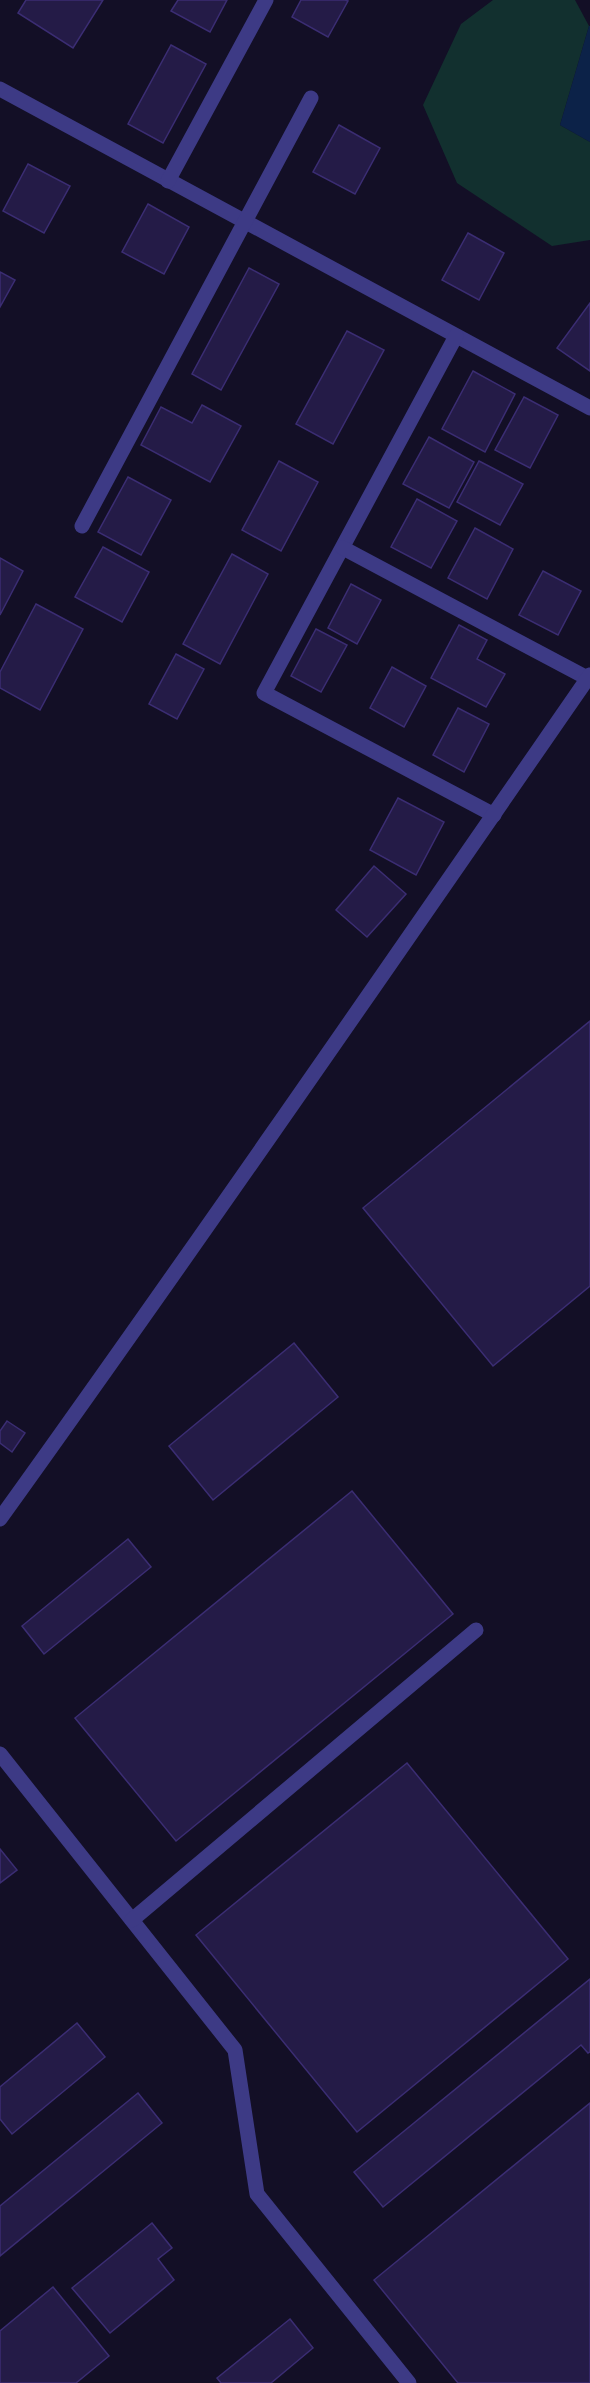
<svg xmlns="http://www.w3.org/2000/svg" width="590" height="2383" font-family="Quicksand,sans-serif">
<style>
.green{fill:#12302f}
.water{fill:#0c2248}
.building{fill:#241b47;stroke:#3b2d73;stroke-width:1.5}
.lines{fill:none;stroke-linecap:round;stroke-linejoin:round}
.service{stroke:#3d3a85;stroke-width:15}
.minor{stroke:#3d3a85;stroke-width:15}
</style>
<rect width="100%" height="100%" fill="#130f26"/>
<path class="green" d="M 493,0 L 575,0 L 589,26 L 560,125 L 590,142 L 590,240 L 552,246 L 457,183 L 423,105 L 461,24 Z"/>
<path class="water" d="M 589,26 L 590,26 L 590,142 L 560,125 Z"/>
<g class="building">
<path d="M 26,0 L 103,0 L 73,48 L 18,13 Z"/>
<path d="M 178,0 L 227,0 L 210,32 L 171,11 Z"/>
<path d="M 301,0 L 345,0 L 348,1 L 328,37 L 292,17 Z"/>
<path d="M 171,45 L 206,64 L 163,143 L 128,124 Z"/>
<path d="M 339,125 L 380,148 L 355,194 L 313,172 Z"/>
<path d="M 28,164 L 70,186 L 44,233 L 3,211 Z"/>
<path d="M 148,204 L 189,227 L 164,274 L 122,252 Z"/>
<path d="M 468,233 L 504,253 L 479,300 L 442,280 Z"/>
<path d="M 249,268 L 279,284 L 221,390 L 192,374 Z"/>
<path d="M 0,272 L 15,280 L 0,307 Z"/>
<path d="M 590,303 L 590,371 L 557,348 Z"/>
<path d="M 347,331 L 384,350 L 333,444 L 296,424 Z"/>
<path d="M 473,371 L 515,394 L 485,452 L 442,429 Z"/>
<path d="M 524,397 L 558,415 L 530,468 L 495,450 Z"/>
<path d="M 202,405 L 241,426 L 210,482 L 141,445 L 161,407 L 192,423 Z"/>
<path d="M 429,437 L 474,462 L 449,508 L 403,484 Z"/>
<path d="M 279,461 L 318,482 L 281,551 L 242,530 Z"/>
<path d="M 479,461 L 523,484 L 500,525 L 457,502 Z"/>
<path d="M 128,477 L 171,500 L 141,555 L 98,532 Z"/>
<path d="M 417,499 L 457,521 L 431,568 L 391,547 Z"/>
<path d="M 475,528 L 513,549 L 487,599 L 448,578 Z"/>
<path d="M 103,547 L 149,572 L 122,622 L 75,597 Z"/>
<path d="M 232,554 L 268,574 L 220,664 L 183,644 Z"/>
<path d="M 0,558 L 23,571 L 0,615 Z"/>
<path d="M 543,571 L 581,591 L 558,635 L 519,615 Z"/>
<path d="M 351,584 L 381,600 L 357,644 L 328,628 Z"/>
<path d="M 36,604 L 83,629 L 40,710 L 0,688 L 0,672 Z"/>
<path d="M 459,625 L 487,640 L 477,659 L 505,674 L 486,707 L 431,678 Z"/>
<path d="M 316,629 L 347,645 L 321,692 L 291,676 Z"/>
<path d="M 176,654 L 204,669 L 177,719 L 149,704 Z"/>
<path d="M 392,667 L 426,686 L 404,727 L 370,708 Z"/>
<path d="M 458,708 L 489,724 L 464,772 L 433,755 Z"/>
<path d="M 398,798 L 444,822 L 416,875 L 370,850 Z"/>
<path d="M 374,866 L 406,894 L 367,937 L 336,910 Z"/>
<path d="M 590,1021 L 590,1286 L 493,1366 L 363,1208 Z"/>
<path d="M 294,1343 L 338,1397 L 213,1500 L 169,1446 Z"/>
<path d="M 7,1421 L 25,1433 L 12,1452 L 0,1443 L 0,1431 Z"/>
<path d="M 352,1491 L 453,1614 L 176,1841 L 75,1718 Z"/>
<path d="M 128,1539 L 151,1567 L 44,1654 L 22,1626 Z"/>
<path d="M 407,1763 L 568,1959 L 357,2132 L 196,1935 Z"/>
<path d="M 0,1849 L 17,1870 L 0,1883 Z"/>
<path d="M 590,1979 L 590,2052 L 588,2053 L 581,2045 L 383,2207 L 354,2172 Z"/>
<path d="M 77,2023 L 105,2057 L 12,2134 L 0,2119 L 0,2087 Z"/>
<path d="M 138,2093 L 162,2123 L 0,2256 L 0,2206 Z"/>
<path d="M 590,2103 L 590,2383 L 458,2383 L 374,2280 Z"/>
<path d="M 152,2223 L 172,2248 L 158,2259 L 174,2280 L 110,2333 L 72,2288 Z"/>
<path d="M 53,2287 L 109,2356 L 76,2383 L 0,2383 L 0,2331 Z"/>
<path d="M 290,2319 L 313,2348 L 271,2383 L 221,2383 L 217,2378 Z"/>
</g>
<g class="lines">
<g class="service">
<path d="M 0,1754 L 235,2050 L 257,2194 L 409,2383"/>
<path d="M 132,1920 L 476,1630"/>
</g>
<g class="minor">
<path d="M 0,89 L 590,408"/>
<path d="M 168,181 L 266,0"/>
<path d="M 456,336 L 264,693 L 494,815"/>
<path d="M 82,526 L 311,98"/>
<path d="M 343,548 L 587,678"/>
<path d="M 0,1519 C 200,1240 395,957 590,675"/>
</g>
</g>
</svg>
